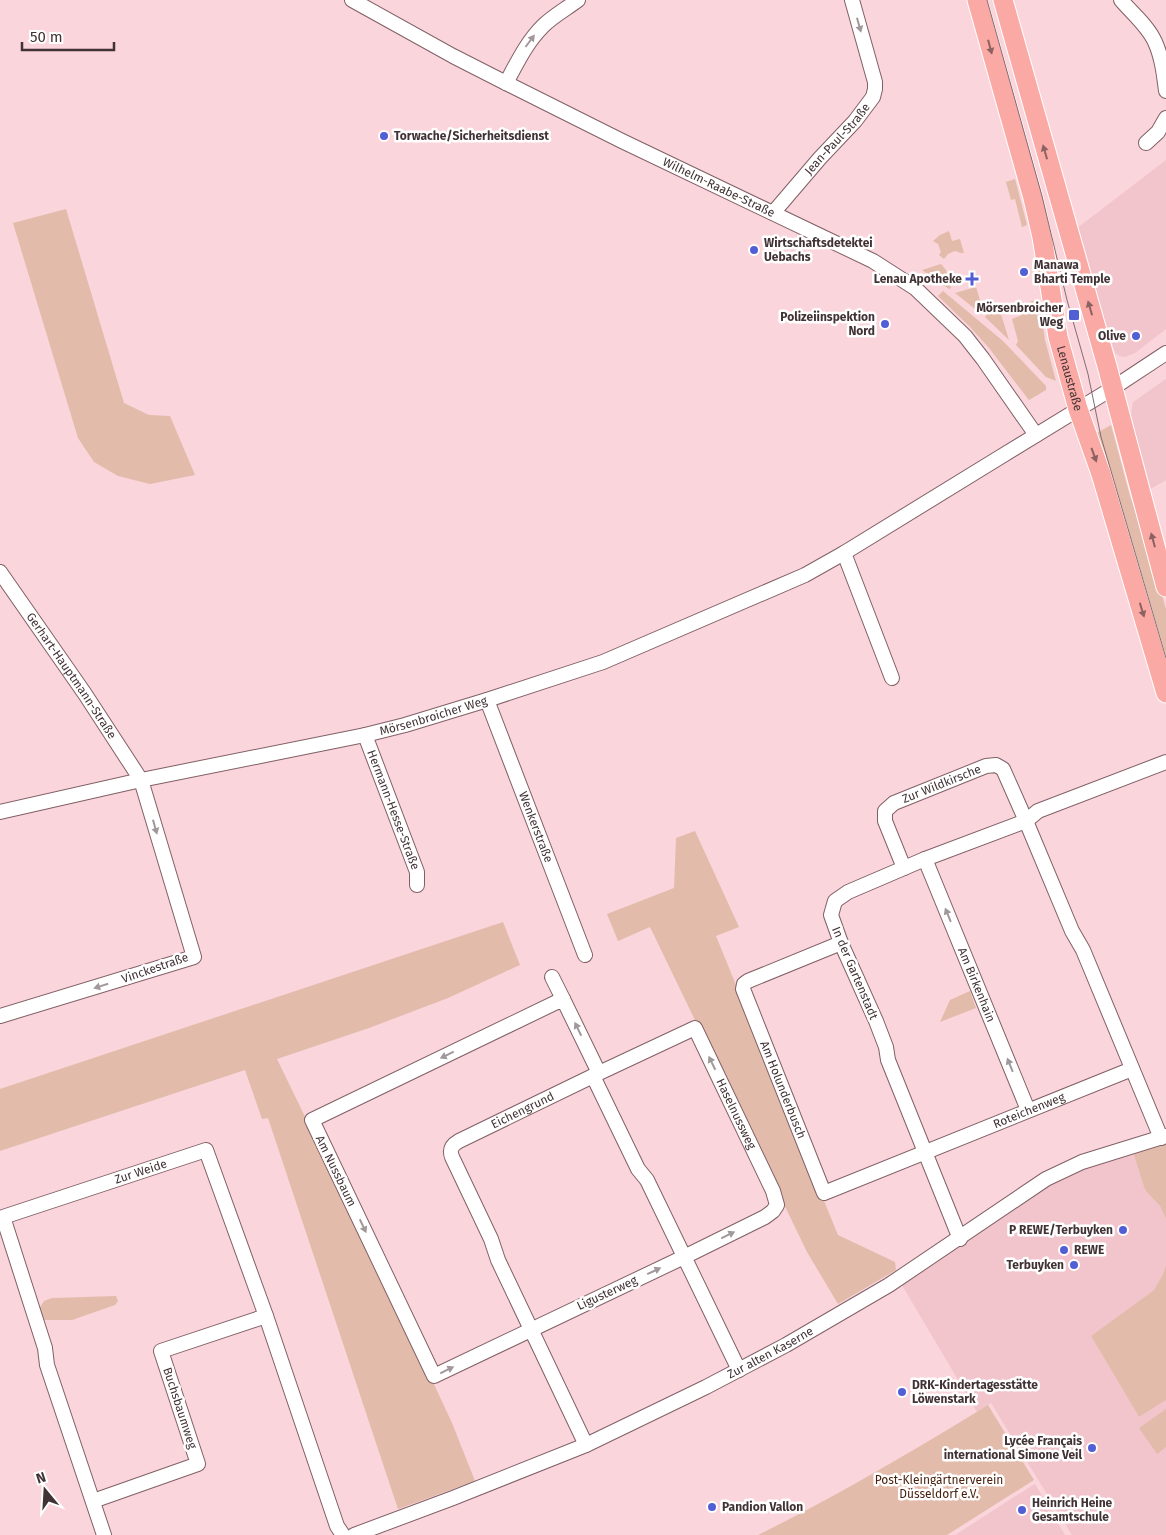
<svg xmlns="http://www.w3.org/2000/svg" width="1166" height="1535" font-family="'Fira Sans',sans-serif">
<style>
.built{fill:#f2c5cd}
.green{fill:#e2bbaa}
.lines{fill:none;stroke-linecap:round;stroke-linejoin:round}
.minor-casing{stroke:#806066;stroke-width:16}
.major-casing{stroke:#fff;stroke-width:21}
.minor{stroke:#fff;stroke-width:14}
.major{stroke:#faa9a4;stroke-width:19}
.tram{stroke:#836c70;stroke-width:1}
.oneway{fill:#a0989a}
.oneway2{fill:#8b6261}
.poi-dot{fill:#525ed4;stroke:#fff;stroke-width:2}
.labels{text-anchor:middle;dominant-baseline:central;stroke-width:5;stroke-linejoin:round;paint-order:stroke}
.poi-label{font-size:12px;font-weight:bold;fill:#413235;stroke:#fff;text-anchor:start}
.street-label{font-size:12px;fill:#413235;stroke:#fff}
.park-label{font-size:12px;fill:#471f0c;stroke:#fff}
</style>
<rect width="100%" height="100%" fill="#fad5db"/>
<g class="built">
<path d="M 1166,160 L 1166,329 L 1135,353 L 1125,357 L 1119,356 L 1115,353 L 1076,229 Z"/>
<path d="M 1166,379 L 1166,480 L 1147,491 L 1130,421 L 1133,402 Z"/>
<path d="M 1133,1152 L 1145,1190 L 1160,1206 L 1166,1219 L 1166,1265 L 1163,1274 L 1154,1290 L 1091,1336 L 1139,1417 L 1166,1400 L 1166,1535 L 1072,1535 L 991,1403 L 977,1412 L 899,1280 L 1055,1176 Z"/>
<path d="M 1035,1484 L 1065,1535 L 955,1535 L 1033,1485 Z"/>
</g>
<g class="green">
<path d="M 1015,179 L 1027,225 L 1022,227 L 1015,199 L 1011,200 L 1006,182 Z"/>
<path d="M 66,209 L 124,403 L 149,415 L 170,416 L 195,475 L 150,484 L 118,476 L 94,462 L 78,438 L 13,223 Z"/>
<path d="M 949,231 L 952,241 L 960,239 L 964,253 L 961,253 L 955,251 L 948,254 L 944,259 L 939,255 L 941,252 L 938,244 L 933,241 L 940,235 Z"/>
<path d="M 941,264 L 946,270 L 951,288 L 949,289 L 922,270 Z"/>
<path d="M 976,287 L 983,310 L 980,313 L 955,293 Z"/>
<path d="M 943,291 L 1003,341 L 1046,386 L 1046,390 L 1029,400 L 1028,399 L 989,348 L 970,327 L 938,296 Z"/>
<path d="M 1039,299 L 1045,340 L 1056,381 L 1046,377 L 1016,345 L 1018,341 L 1012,319 L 1022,315 L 1019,305 Z"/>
<path d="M 1000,311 L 1009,340 L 985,317 L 986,315 Z"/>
<path d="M 1111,425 L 1130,496 L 1147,542 L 1166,609 L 1166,671 L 1093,435 Z"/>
<path d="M 695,831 L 739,927 L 716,936 L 838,1235 L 895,1262 L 896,1270 L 838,1304 L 807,1252 L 650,927 L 618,941 L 607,914 L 674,888 L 676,838 Z"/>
<path d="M 503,922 L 520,965 L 448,998 L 369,1028 L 277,1059 L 413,1339 L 452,1423 L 475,1481 L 398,1509 L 268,1118 L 262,1119 L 245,1070 L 0,1151 L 0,1089 Z"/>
<path d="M 970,991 L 976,1008 L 940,1022 L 950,1000 Z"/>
<path d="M 1166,1142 L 1166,1219 L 1160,1206 L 1145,1190 L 1133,1152 Z"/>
<path d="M 1166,1265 L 1166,1400 L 1139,1417 L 1091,1336 L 1154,1290 L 1163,1274 Z"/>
<path d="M 116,1296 L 118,1301 L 115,1305 L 72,1320 L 44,1320 L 39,1309 L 44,1301 L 52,1298 Z"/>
<path d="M 988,1405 L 1034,1480 L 947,1535 L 758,1535 C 837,1496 913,1451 988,1405 Z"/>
<path d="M 1166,1409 L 1166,1447 L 1157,1454 L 1139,1428 Z"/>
</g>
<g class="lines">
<g class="minor-casing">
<g id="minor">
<path id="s1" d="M 352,0 L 453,56 L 506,83 L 622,141 L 873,261 L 915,288 L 965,336 L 983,359 L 1036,435"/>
<path d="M 1121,0 C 1132,13 1148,26 1155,42 C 1162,57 1164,75 1166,91"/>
<path d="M 506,83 C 517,63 526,43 543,26 C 553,16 566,9 578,0"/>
<path d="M 1146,143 L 1158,132 L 1166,118"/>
<path id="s2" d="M 773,213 L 820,158 L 855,121 L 873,97 L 875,89 L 875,82 L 852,0"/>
<path d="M 844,553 L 892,678"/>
<path id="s3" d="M 0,572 L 85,694 L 141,780 L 194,957 L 0,1016"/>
<path id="s4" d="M 487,700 L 585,955"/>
<path id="s5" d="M 365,735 L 417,872 L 417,885"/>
<path id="s6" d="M 0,812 L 141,780 L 365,735 L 405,725 L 487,700 L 603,662 L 805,575 L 844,553 L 997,459 L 1113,388 L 1166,353"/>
<path id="s7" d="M 925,859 L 1028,1110"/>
<path id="s8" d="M 904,868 L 885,821 L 885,811 L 894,803 L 986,766 L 996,765 L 1003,769 L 1026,821 L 1072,931 L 1083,950 L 1161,1138"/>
<path id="s9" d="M 841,943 L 748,981 L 744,984 L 743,989 L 824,1193 L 1132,1069"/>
<path d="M 552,977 L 563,999"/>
<path id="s10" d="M 593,1076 L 599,1073 L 695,1028 L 773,1191 L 777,1205 L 773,1211 L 765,1217 L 684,1257 L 434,1376 L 312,1120 L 563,999 L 599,1073"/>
<path d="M 960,1239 L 888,1060 L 886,1047 L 876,1021 L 841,943 L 831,915 L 835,901 L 848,892 L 925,859 L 1026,821 L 1038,811 L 1166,762"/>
<path id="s11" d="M 586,1445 L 498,1260 L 491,1239 L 452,1157 C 449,1149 452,1145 459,1141 L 593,1076 L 638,1169 L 647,1180 L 739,1370"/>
<path d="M 93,1501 L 198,1464 L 161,1351 L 266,1316"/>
<path id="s12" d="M 104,1535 L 47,1365 L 45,1348 L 3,1217 L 206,1150 L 266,1316 L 337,1526 L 343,1535"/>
<path id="s13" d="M 354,1535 L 453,1498 L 586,1445 L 706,1387 L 786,1345 L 889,1285 L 1046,1179 L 1082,1162 L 1166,1136"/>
</g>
</g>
<g class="major-casing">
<g id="major">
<path id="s14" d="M 977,0 L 1033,198 L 1042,237 L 1058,337 L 1078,409 L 1101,474 L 1166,693"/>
<path d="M 1003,0 L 1107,366 L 1166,587"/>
</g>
</g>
<use href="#minor" class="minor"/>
<use href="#major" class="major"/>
<path class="tram" d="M 987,0 L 1042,196 L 1067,300 L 1088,374 L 1101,437 L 1166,658"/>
</g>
<defs><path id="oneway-solid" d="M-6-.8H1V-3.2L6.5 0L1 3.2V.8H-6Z" transform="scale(1.25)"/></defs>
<g class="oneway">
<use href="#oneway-solid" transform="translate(859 25) rotate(74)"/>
<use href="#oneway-solid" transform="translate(530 41) rotate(-53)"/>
<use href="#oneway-solid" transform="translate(155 827) rotate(74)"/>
<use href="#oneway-solid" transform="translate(948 915) rotate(-112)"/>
<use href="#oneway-solid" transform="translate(101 986) rotate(163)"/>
<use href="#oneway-solid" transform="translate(578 1029) rotate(-116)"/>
<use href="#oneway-solid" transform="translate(447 1055) rotate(154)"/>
<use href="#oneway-solid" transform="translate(712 1063) rotate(-116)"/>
<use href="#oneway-solid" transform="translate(1010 1065) rotate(-112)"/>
<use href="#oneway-solid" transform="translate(363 1226) rotate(65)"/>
<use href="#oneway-solid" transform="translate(728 1235) rotate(-26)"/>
<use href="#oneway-solid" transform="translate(654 1271) rotate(-25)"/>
<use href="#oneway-solid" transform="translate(447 1370) rotate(-26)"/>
</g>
<g class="oneway2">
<use href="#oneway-solid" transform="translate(990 47) rotate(75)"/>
<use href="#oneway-solid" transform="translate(1045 152) rotate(-106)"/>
<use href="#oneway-solid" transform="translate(1090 308) rotate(-106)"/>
<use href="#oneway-solid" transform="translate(1094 455) rotate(70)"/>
<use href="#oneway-solid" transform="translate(1153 540) rotate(-105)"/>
<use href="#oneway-solid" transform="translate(1142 610) rotate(73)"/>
</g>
<g class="poi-dot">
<circle cx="384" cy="136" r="5"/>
<circle cx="754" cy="250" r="5"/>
<circle cx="1024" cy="272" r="5"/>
<path d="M969.5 271.5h5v5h5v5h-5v5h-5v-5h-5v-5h5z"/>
<rect x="1068" y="309" width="12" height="12" rx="2.5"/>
<circle cx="885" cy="324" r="5"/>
<circle cx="1136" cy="336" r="5"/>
<circle cx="1123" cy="1230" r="5"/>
<circle cx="1064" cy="1250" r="5"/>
<circle cx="1074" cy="1265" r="5"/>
<circle cx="902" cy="1392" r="5"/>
<circle cx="1092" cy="1448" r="5"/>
<circle cx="712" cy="1507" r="5"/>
<circle cx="1022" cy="1510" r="5"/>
</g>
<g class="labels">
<g class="poi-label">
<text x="394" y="136">Torwache/Sicherheitsdienst</text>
<text x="764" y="243">Wirtschaftsdetektei<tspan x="764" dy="14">Uebachs</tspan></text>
<text x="1034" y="265">Manawa<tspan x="1034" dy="14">Bharti Temple</tspan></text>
<text x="962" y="279" text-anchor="end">Lenau Apotheke</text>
<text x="1063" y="308" text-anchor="end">Mörsenbroicher<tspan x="1063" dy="14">Weg</tspan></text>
<text x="875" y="317" text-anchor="end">Polizeiinspektion<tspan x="875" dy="14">Nord</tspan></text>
<text x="1126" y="336" text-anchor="end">Olive</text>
<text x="1113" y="1230" text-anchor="end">P REWE/Terbuyken</text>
<text x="1074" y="1250">REWE</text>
<text x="1064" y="1265" text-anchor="end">Terbuyken</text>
<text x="912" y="1385">DRK-Kindertagesstätte<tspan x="912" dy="14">Löwenstark</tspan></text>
<text x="1082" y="1441" text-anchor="end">Lycée Français<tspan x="1082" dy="14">international Simone Veil</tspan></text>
<text x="1032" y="1503">Heinrich Heine<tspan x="1032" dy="14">Gesamtschule</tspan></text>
<text x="722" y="1507">Pandion Vallon</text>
</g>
<g class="street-label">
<text stroke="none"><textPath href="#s2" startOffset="98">Jean-Paul-Straße</textPath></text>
<text stroke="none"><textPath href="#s1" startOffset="412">Wilhelm-Raabe-Straße</textPath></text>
<text stroke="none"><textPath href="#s14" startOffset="390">Lenaustraße</textPath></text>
<text stroke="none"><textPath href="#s3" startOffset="126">Gerhart-Hauptmann-Straße</textPath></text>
<text stroke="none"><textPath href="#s6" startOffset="444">Mörsenbroicher Weg</textPath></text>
<text stroke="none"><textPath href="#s8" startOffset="124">Zur Wildkirsche</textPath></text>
<text stroke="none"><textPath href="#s5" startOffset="80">Hermann-Hesse-Straße</textPath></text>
<text stroke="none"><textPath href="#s4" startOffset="136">Wenkerstraße</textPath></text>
<text transform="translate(155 968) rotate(-19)">Vinckestraße</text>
<text transform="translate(855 973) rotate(67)">In der Gartenstadt</text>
<text stroke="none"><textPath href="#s7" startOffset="136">Am Birkenhain</textPath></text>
<text stroke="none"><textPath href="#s9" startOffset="219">Am Holunderbusch</textPath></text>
<text stroke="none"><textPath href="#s11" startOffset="408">Eichengrund</textPath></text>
<text stroke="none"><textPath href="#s9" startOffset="551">Roteichenweg</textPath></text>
<text stroke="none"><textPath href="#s10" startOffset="208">Haselnussweg</textPath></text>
<text stroke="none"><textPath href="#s12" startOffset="479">Zur Weide</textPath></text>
<text transform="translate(336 1171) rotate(64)">Am Nussbaum</text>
<text transform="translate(607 1293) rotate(-25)">Ligusterweg</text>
<text stroke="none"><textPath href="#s13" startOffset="455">Zur alten Kaserne</textPath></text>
<text transform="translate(180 1408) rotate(72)">Buchsbaumweg</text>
</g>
<g class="park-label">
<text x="939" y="1480">Post-Kleingärtnerverein<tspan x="939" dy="14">Düsseldorf e.V.</tspan></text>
</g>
</g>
<g transform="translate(45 1490) rotate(342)" stroke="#ffffff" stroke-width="4" paint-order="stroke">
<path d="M0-4L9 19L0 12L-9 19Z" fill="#413235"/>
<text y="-8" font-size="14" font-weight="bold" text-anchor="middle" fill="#413235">N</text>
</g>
<path d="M22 42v8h92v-8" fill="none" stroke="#413235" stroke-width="2.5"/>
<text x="30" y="42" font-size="15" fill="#413235" stroke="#ffffff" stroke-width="4" paint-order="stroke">50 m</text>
</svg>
